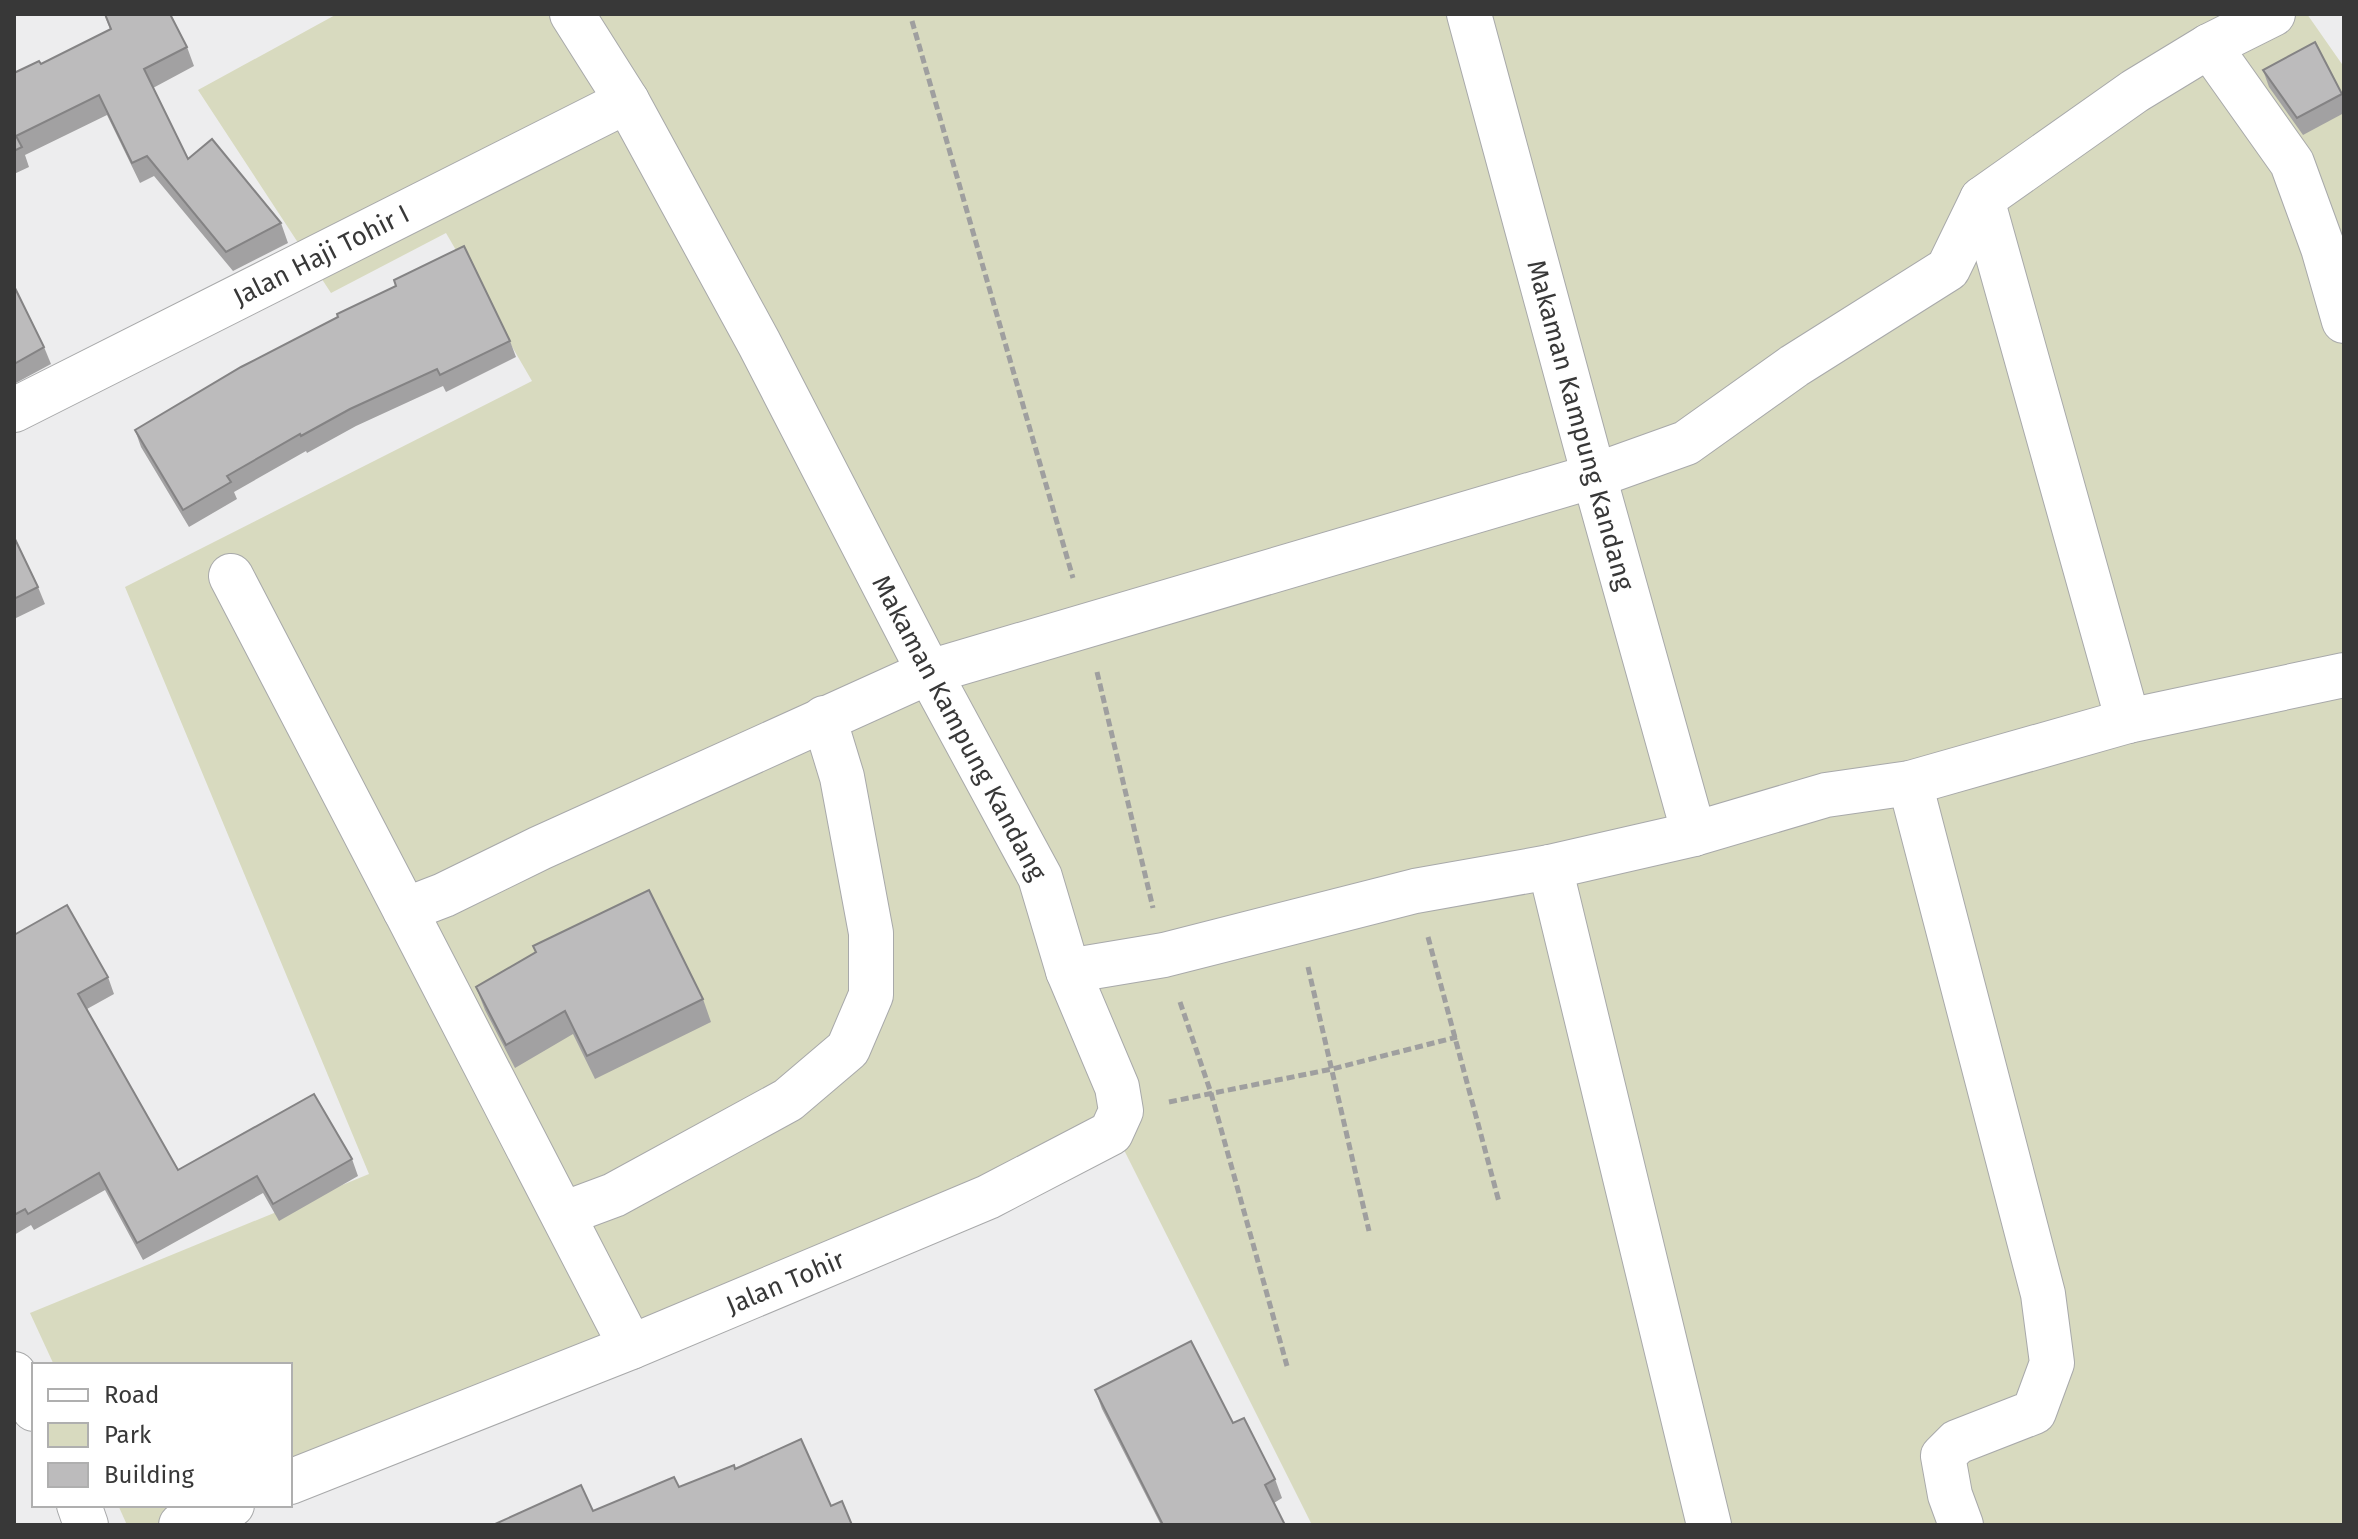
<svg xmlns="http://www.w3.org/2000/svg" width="2358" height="1539" font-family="'Fira Sans',sans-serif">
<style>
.green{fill:#d8dabf}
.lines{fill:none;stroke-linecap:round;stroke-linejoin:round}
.minor-casing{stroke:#a8a9aa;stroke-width:46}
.major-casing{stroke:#a8a9aa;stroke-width:46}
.path{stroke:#9f9f9f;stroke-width:5;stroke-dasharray:8 4;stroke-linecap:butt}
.minor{stroke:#fff;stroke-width:44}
.major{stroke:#fff;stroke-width:44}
.wall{fill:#a2a1a2}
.building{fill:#bcbbbc;stroke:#848384;stroke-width:2}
.labels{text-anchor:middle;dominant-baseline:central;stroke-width:7;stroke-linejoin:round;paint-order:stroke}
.street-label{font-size:26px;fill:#383838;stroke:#fff}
</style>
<rect width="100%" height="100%" fill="#ededee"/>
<g class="green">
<path d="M 337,14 L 2307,14 L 2344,67 L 2344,1525 L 1312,1525 L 1118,1138 L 290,1489 L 290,1365 L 54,1365 L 30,1313 L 369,1174 L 125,587 L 532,381 L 446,233 L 331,293 L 198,90 Z"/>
<path d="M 118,1505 L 252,1505 L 204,1525 L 127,1525 Z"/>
</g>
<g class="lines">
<g class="minor-casing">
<g id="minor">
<path id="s1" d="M 1469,14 L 1594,476 L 1694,834"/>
<path d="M 2209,46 L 2292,163 L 2323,248 L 2344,321"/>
<path d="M 1982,199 L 2128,721"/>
<path id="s2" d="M 14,410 L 627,101"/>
<path d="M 231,576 L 405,910"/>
<path d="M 1910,783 L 2043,1294 L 2052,1363 L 2034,1412 L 1957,1442 L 1943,1456 L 1950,1495 L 1961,1525"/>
<path d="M 1550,867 L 1709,1525"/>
<path d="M 1068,971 L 1164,955 L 1415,891 L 1550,867 L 1694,834 L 1826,795 L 1910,783 L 2128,721 L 2344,675"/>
<path d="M 563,1214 L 614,1195 L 788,1100 L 848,1049 L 871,995 L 871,933 L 842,777 L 824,718"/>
<path d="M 631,1347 L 405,910 L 444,895 L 540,848 L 929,672 L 1594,476 L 1686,443 L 1794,366 L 1948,269 L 1982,199 L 2135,91 L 2209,46 L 2273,14"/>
<path id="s3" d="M 290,1482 L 631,1347 L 988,1197 L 1111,1133 L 1121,1111 L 1117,1087 L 1068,971 L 1040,877 L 929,672 L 759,343 L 627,101 L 572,14"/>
<path d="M 181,1525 L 232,1505"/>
</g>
</g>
<g class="major-casing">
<g id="major">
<path d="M 14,1374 L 34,1409"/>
<path d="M 79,1505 L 86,1525"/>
</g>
</g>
<g class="path">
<path d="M 912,21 L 1073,578"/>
<path d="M 1097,672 L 1153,908"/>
<path d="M 1428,937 L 1499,1202"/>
<path d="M 1308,967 L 1369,1231"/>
<path d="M 1180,1002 L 1211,1093 L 1287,1366"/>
<path d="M 1169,1102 L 1332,1069 L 1457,1037"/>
</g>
<use href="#minor" class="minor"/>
<use href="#major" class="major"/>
</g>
<g class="wall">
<path d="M 104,14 L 170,14 L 187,47 L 194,66 L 153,88 L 188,159 L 281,223 L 288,243 L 233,271 L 154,176 L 140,183 L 107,115 L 25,155 L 29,167 L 14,174 L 14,73 L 41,64 L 110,29 Z"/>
<path d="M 2263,70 L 2342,94 L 2344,99 L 2344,113 L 2303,135 L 2269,87 Z"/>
<path d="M 14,286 L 44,347 L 51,364 L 14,384 Z"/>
<path d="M 510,341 L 516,357 L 446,392 L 443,386 L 356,426 L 307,453 L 306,451 L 234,492 L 237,499 L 189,527 L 141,447 L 135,430 Z"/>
<path d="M 14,537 L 38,587 L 45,604 L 14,619 Z"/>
<path d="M 14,935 L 108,977 L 114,994 L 87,1009 L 178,1170 L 352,1159 L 358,1176 L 279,1221 L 263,1193 L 143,1260 L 105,1190 L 34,1230 L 31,1225 L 14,1235 Z"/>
<path d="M 533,946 L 703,999 L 711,1022 L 595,1079 L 573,1034 L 515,1068 L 485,1010 L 476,987 L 536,953 Z"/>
<path d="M 1095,1390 L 1233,1423 L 1275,1479 L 1282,1498 L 1274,1503 L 1285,1525 L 1161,1525 L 1102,1409 Z"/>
</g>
<g class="building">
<path d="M 105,14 L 170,14 L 187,47 L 144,69 L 188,159 L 212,139 L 281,223 L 226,252 L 147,156 L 132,163 L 99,95 L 16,136 L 22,147 L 14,151 L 14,73 L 39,61 L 41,64 L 111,29 Z"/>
<path d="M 2315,42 L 2342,94 L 2297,118 L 2263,70 Z"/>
<path d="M 464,246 L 510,341 L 440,375 L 437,369 L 350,409 L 301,436 L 300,434 L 227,476 L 231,482 L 183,510 L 135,430 L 241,367 L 338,317 L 337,314 L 396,286 L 394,280 Z"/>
<path d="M 14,286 L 44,347 L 14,364 Z"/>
<path d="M 14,537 L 38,587 L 14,599 Z"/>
<path d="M 649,890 L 703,999 L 587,1056 L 565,1011 L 506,1045 L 476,987 L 536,952 L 533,946 Z"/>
<path d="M 67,905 L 108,977 L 78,994 L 178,1170 L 314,1094 L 352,1159 L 273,1204 L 257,1176 L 137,1243 L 99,1173 L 28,1214 L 25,1209 L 14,1215 L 14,935 Z"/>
<path d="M 1191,1341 L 1233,1423 L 1244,1418 L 1275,1479 L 1265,1485 L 1285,1525 L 1163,1525 L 1095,1390 Z"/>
<path d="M 801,1439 L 831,1506 L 842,1501 L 852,1525 L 493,1525 L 581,1485 L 593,1511 L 674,1477 L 679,1487 L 734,1465 L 735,1469 Z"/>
</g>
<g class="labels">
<g class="street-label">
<text stroke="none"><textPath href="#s2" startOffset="344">Jalan Haji Tohir I</textPath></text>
<text stroke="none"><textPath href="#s1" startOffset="426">Makaman Kampung Kandang</textPath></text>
<text transform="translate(959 728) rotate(62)">Makaman Kampung Kandang</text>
<text stroke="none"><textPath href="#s3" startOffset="534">Jalan Tohir</textPath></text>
</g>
</g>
<rect width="2358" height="1539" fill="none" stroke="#383838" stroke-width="32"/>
<rect x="32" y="1363" width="260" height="144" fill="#ffffff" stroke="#afafaf" stroke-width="2"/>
<rect x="48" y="1389" width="40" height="12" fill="#ffffff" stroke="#afafaf" stroke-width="2"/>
<text x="104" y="1403" font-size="24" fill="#383838">Road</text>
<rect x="48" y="1423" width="40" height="24" fill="#d8dabf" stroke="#afafaf" stroke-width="2"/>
<text x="104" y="1443" font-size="24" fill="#383838">Park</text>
<rect x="48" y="1463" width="40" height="24" fill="#bcbbbc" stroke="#afafaf" stroke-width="2"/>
<text x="104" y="1483" font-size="24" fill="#383838">Building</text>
</svg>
